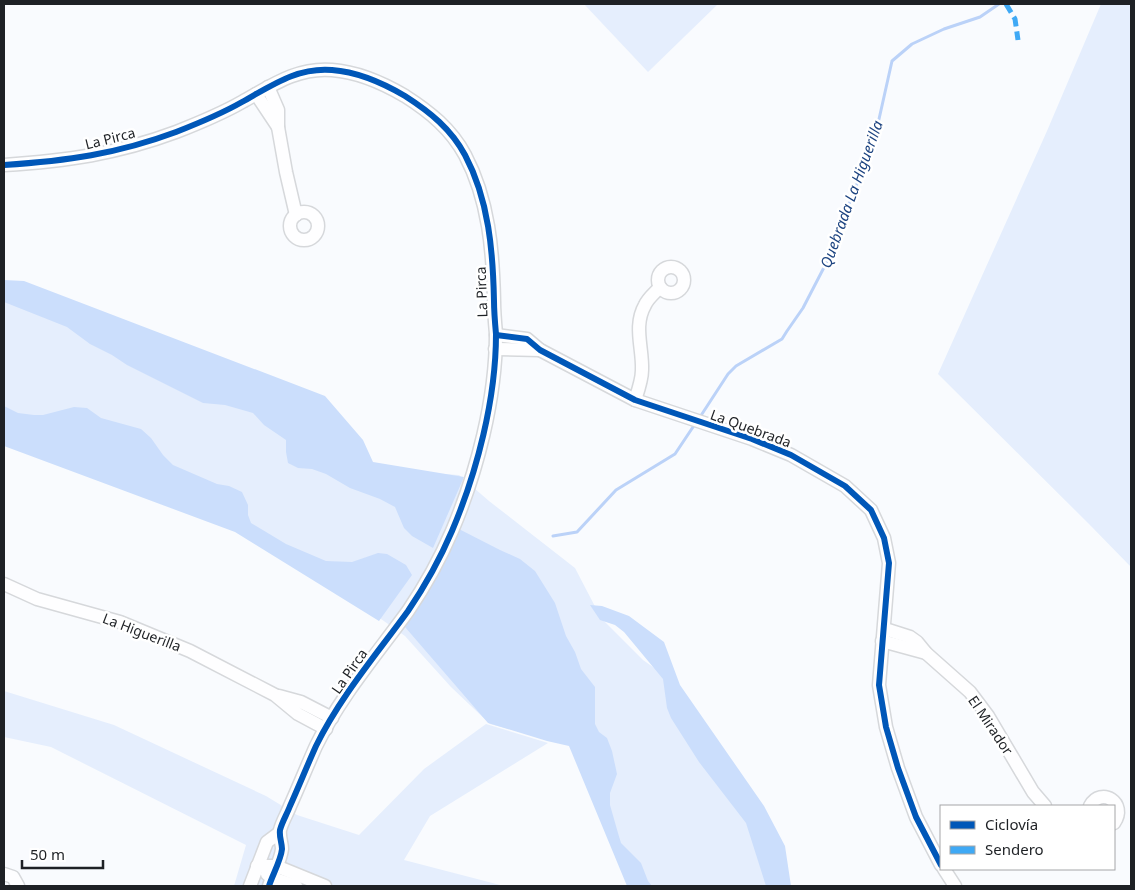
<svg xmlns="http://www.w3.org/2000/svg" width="1135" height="890" font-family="'Noto Sans',sans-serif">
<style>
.green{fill:#e5eefd}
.forest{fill:#cbdefc}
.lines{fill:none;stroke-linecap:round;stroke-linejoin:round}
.stream{stroke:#bbd2f8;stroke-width:3}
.minor-casing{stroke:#d6d8db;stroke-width:15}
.minor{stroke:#fefeff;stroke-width:12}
.quiet{stroke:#3fa9f5;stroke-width:5;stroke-dasharray:10 5;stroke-linecap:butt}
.cycleway-casing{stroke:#fff;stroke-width:9}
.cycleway{stroke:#0057b8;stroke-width:6}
.labels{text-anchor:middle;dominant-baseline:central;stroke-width:5;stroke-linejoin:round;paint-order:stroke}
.street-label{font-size:14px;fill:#1e2125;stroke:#fff}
.water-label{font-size:15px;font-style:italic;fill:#1d4481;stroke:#fff}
</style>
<rect width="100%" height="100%" fill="#f9fbfe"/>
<g class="green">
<path d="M 584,4 L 718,4 L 648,72 Z"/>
<path d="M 1101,4 L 1131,4 L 1131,567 L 1089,524 L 938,374 L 1047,131 Z"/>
<path d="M 4,280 L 373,463 L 426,473 L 459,475 L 489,501 L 575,568 L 601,618 L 643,660 L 680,686 L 791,886 L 628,886 L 570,745 L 490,724 L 451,687 L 405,636 L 381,619 L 236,531 L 4,445 Z"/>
<path d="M 4,691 L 114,725 L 266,796 L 297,815 L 359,835 L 424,769 L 486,724 L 548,743 L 430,816 L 404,860 L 504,886 L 234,886 L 246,845 L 51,747 L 4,737 Z"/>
</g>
<g class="forest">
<path d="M 4,280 L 24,281 L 325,396 L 363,440 L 373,462 L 464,477 L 433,548 L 412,536 L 404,528 L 395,507 L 380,499 L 350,488 L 326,474 L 312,469 L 298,468 L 288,463 L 286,452 L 286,440 L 264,425 L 253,413 L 225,405 L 203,403 L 127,365 L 112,355 L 90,344 L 67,327 L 4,302 Z"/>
<path d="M 4,406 L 18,413 L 34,415 L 43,415 L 74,407 L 87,408 L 101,418 L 141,429 L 151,438 L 163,455 L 173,465 L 217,484 L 229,486 L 242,492 L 248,505 L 248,515 L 251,523 L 286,544 L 326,561 L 352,562 L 378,553 L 387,554 L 406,565 L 412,575 L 379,621 L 235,532 L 4,446 Z"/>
<path d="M 455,527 L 500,550 L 520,559 L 535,571 L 555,603 L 566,636 L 575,652 L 581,669 L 595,687 L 595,724 L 599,732 L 607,738 L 612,751 L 617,774 L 610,793 L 610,805 L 618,833 L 621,843 L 641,863 L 648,881 L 652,886 L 627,886 L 569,746 L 547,741 L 488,723 L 405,627 C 428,596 442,562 455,527 Z"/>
<path d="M 590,605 L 602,606 L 629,616 L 664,642 L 680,685 L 764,806 L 785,846 L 791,886 L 766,886 L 746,823 L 699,762 L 671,718 L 667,708 L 663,679 L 624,632 L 615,625 L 600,620 Z"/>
</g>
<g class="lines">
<g class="stream">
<path d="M 700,417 L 728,374 L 736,366 L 782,339 L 787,331 L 803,308 L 833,250 L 837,224 L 850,202 L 875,137 L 892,61 L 912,44 L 944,29 L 980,17 L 999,4"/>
<path d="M 553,536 L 577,532 L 616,490 L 675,454 L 695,424"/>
</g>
<g class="minor-casing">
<g id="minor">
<path d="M 268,87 L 278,110 L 278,127 L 286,172 L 296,215"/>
<path d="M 256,94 L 278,127"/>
<path d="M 4,165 C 66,161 117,154 176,132 C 199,123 221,114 242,102 C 271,86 297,67 332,70 C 359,72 383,83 405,96 C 430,112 451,129 465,155 C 489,200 493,252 494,301 C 494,312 495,323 496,334 C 496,399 477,472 452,531 C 440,559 425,586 408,611 C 376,655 340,697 316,746 C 307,766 299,786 290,806 C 287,814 282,822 280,830 C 279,837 282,843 282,849 C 281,860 272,876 269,886"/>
<circle cx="304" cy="226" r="14"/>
<circle cx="671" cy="280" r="13"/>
<path d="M 496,335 L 527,339 L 540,350 L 635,400 L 752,439 L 791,455 L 845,486 L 871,510 L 884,538 L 889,563 L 879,685 L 886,727 L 898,768 L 916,817 L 941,865"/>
<path d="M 495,349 L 540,350"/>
<path d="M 635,400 C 638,391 642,380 642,370 C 643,348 633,326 645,305 C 648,298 655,293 660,287"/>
<path d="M 4,584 L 37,599 L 120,622 L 190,651 L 275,695 L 298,714 L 326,729"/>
<path d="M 885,629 L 910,637 L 917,642 L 926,653 L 970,692 L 988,716 L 1033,792 L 1045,806"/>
<path d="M 882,641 L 926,653"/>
<path d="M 279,696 L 301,702 L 332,718"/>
<path d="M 1090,806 C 1101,786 1128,803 1114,823"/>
<path d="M 257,866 L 276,866 L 325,886"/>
<path d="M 944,869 L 955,886"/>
<path d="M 4,874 L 13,877 L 18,886"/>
<path d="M 267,874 L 272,878 L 296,886"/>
<path d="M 250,886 L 267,842 L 279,833"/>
</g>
</g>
<use href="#minor" class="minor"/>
<path class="quiet" d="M 1006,4 L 1015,19 L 1018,40"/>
<g class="cycleway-casing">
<g id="cycleway">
<path d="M 4,165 C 66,161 117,154 176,132 C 199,123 221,114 242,102 C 271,86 297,67 332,70 C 359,72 383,83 405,96 C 430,112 451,129 465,155 C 489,200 493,252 494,301 C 494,312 495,323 496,334 C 496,399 477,472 452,531 C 440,559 425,586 408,611 C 376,655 340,697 316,746 C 307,766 299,786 290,806 C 287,814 282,822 280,830 C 279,837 282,843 282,849 C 281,860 272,876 269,886"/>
<path d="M 496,335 L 527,339 L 540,350 L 635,400 L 752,439 L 791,455 L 845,486 L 871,510 L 884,538 L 889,563 L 879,685 L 886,727 L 898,768 L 916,817 L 941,865"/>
</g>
</g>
<use href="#cycleway" class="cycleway"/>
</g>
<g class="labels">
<g class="street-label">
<text transform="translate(110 138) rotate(-14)">La Pirca</text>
<text transform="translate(481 292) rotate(-92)">La Pirca</text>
<text transform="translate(751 428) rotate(20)">La Quebrada</text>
<text transform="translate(142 632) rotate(21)">La Higuerilla</text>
<text transform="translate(349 671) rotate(-55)">La Pirca</text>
<text transform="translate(991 725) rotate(56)">El Mirador</text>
</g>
<g class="water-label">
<text transform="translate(851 194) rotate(-70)">Quebrada La Higuerilla</text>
</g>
</g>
<rect width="1135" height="890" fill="none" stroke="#1e2125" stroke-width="10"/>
<rect x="940" y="805" width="175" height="65" fill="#ffffff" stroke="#a5a6a8"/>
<rect x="950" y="821" width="25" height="8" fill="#0057b8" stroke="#a5a6a8"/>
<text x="985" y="830" font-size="15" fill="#1e2125">Ciclovía</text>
<rect x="950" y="846" width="25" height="8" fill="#3fa9f5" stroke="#a5a6a8"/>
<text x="985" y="855" font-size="15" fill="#1e2125">Sendero</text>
<path d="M22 860v8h81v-8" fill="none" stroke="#1e2125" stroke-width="2.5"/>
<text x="30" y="860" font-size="15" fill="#1e2125" stroke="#ffffff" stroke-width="4" paint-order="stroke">50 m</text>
</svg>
